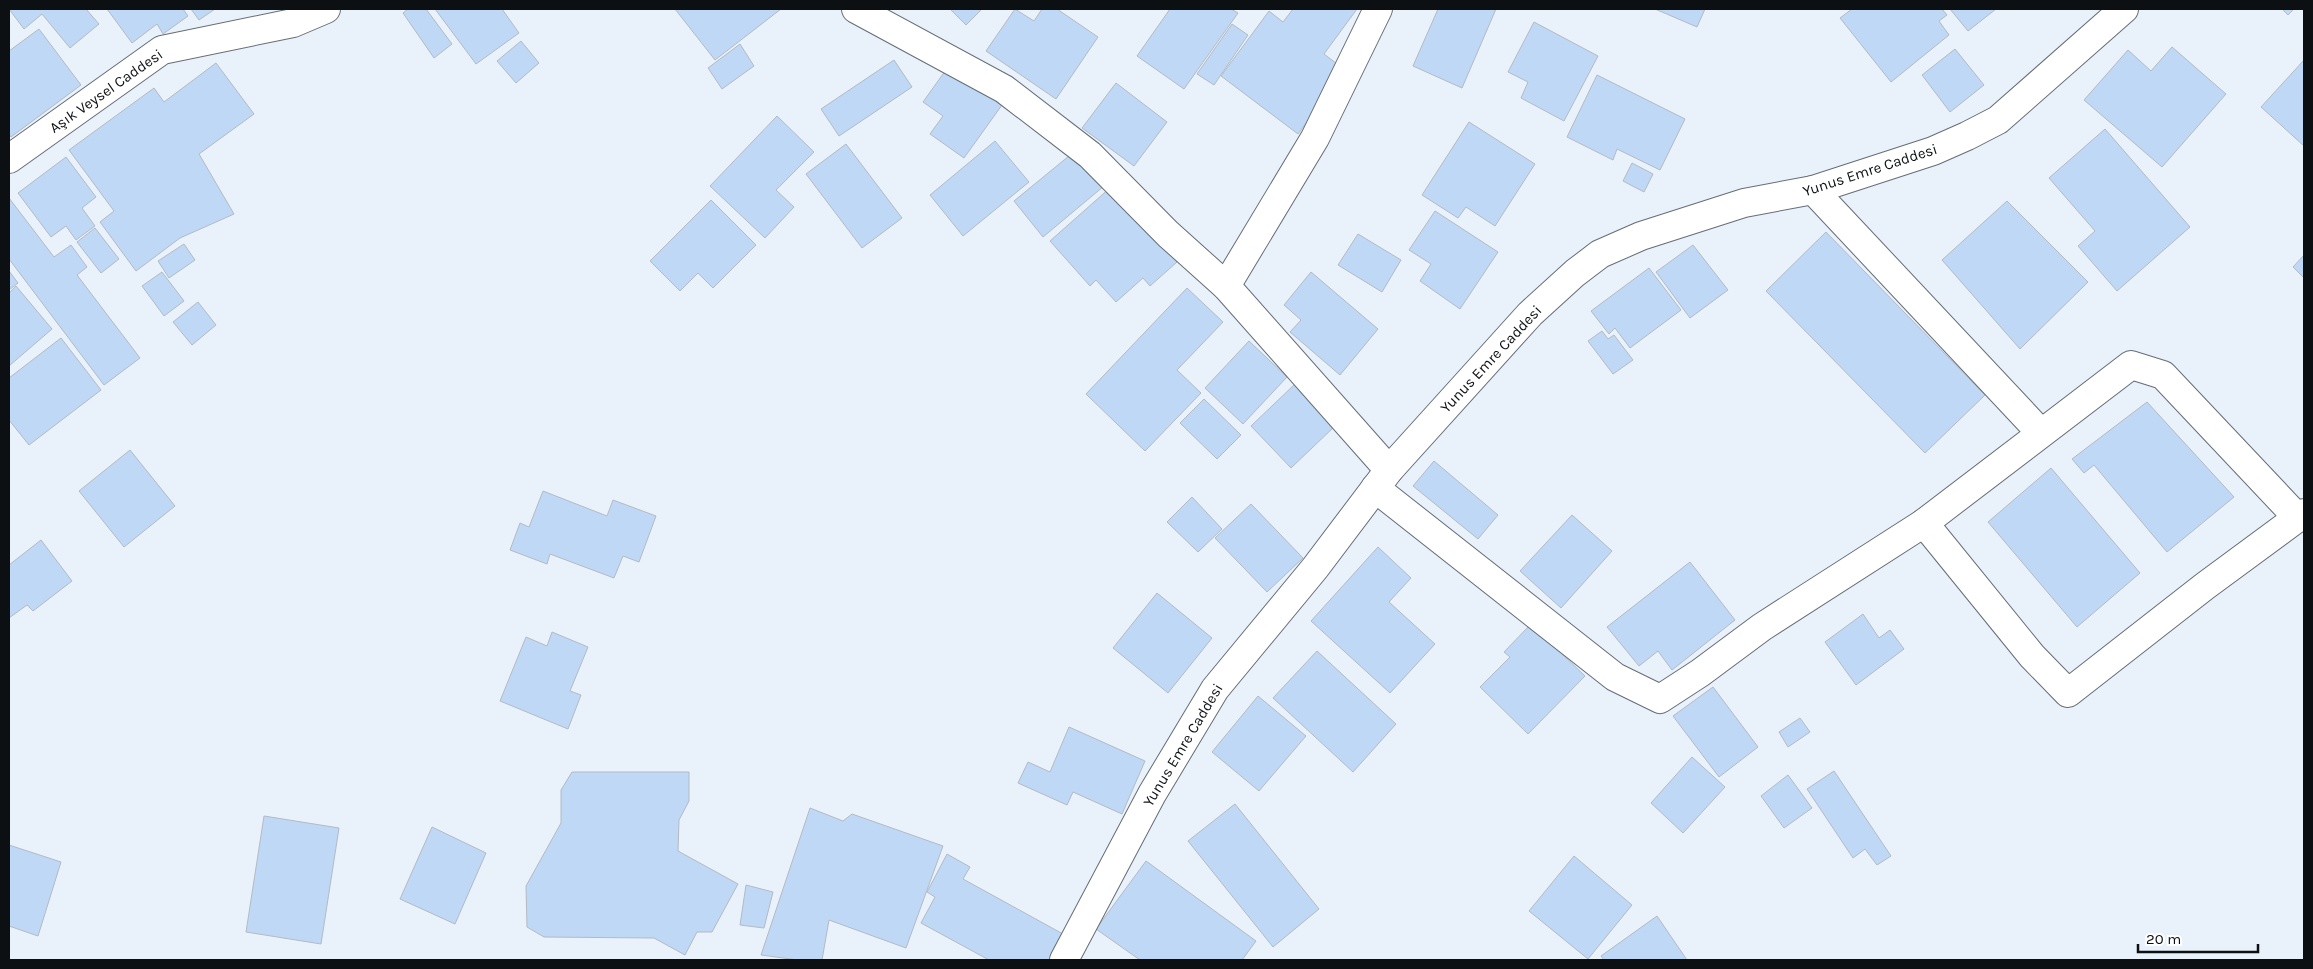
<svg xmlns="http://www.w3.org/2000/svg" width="2313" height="969" font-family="Karla,sans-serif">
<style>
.building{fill:#bfd8f6;stroke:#b3bac3}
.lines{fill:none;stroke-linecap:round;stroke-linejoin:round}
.minor-casing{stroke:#666d75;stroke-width:30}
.minor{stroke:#fff;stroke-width:28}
.labels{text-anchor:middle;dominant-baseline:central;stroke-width:5;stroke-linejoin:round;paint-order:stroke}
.street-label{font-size:15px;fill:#0d1013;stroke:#fff}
</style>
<rect width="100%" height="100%" fill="#e9f1fb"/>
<g class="building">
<path d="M 9,9 L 86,9 L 99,24 L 70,48 L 42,14 L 24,29 Z"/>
<path d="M 107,9 L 183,9 L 188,16 L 163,34 L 157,24 L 132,43 Z"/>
<path d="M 191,9 L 215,9 L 199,20 Z"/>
<path d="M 408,9 L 426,9 L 452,44 L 434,58 L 403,13 Z"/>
<path d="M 435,9 L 502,9 L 519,33 L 476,64 Z"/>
<path d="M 675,9 L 781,9 L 715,60 Z"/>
<path d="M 950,9 L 982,9 L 966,25 Z"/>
<path d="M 1015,9 L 1034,21 L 1042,9 L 1057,9 L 1098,37 L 1056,99 L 986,51 Z"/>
<path d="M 1170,9 L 1231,9 L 1238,13 L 1184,89 L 1137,56 Z"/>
<path d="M 1293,9 L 1357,9 L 1324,54 L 1345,70 L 1298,134 L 1221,76 L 1269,11 L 1283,22 Z"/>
<path d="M 1438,9 L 1496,9 L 1462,88 L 1413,66 Z"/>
<path d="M 1655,9 L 1705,9 L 1697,27 Z"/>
<path d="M 1852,9 L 1942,9 L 1947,15 L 1939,21 L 1949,35 L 1891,82 L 1840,18 Z"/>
<path d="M 1950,9 L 1996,9 L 1968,31 Z"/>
<path d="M 2282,9 L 2294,9 L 2288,15 Z"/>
<path d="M 1534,22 L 1598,56 L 1564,121 L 1521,98 L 1528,82 L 1508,72 Z"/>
<path d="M 1232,24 L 1248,35 L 1214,85 L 1197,74 Z"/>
<path d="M 39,29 L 81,85 L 11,137 L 9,134 L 9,51 Z"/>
<path d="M 521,41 L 539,63 L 516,83 L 497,61 Z"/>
<path d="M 740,44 L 754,66 L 722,89 L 708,68 Z"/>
<path d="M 2172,47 L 2226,94 L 2162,167 L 2084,100 L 2128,50 L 2151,71 Z"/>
<path d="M 1955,49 L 1984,85 L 1950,112 L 1922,75 Z"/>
<path d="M 894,60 L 912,87 L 839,136 L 821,109 Z"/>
<path d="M 2304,60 L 2304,146 L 2261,107 Z"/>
<path d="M 216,63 L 254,114 L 199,154 L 234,214 L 180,238 L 136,271 L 100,222 L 114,211 L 69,150 L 154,88 L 164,102 Z"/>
<path d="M 948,67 L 1002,105 L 964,158 L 930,134 L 943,116 L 923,102 Z"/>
<path d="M 1597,75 L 1685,119 L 1660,170 L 1617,149 L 1613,160 L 1567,137 Z"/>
<path d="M 1116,83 L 1167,122 L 1134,166 L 1082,128 Z"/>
<path d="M 777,116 L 814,152 L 776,190 L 794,207 L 765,238 L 710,186 Z"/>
<path d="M 1469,122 L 1535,164 L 1495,226 L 1466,207 L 1458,218 L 1422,195 Z"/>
<path d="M 2105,129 L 2190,227 L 2117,291 L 2078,246 L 2095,231 L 2049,178 Z"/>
<path d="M 995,141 L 1029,182 L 963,236 L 930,195 Z"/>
<path d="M 846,144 L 902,218 L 862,248 L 806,174 Z"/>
<path d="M 1075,151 L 1104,186 L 1043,237 L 1014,201 Z"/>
<path d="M 66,157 L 96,197 L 82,208 L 95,226 L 76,240 L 66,226 L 51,237 L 18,193 Z"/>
<path d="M 1632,163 L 1653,174 L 1644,192 L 1623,181 Z"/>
<path d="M 1111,187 L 1177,262 L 1150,286 L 1143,278 L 1116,302 L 1096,280 L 1090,286 L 1050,241 Z"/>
<path d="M 9,198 L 54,257 L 71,245 L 87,267 L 77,275 L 140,358 L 104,385 L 9,259 Z"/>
<path d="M 711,200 L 756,245 L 713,288 L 698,273 L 680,291 L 650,261 Z"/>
<path d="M 2007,201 L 2088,282 L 2020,349 L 1942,260 Z"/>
<path d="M 1435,211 L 1498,252 L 1460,309 L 1420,281 L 1431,264 L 1409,250 Z"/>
<path d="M 95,228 L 119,259 L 101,273 L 77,242 Z"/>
<path d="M 1826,232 L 1985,395 L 1925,453 L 1766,291 Z"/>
<path d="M 1358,234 L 1401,260 L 1382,292 L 1338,265 Z"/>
<path d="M 184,244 L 195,260 L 169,278 L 158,261 Z"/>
<path d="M 1693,245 L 1728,290 L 1690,318 L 1656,272 Z"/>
<path d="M 2304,255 L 2304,278 L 2293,267 Z"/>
<path d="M 1649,268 L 1681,310 L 1630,348 L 1615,328 L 1609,334 L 1591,311 Z"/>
<path d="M 9,271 L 18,283 L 9,290 Z"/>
<path d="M 162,272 L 184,301 L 164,316 L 142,286 Z"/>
<path d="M 1311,272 L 1378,329 L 1340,375 L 1290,332 L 1301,320 L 1284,305 Z"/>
<path d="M 16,286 L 52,329 L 9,366 L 9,293 Z"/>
<path d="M 1187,288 L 1223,322 L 1177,370 L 1201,393 L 1145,451 L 1086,394 Z"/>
<path d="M 198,302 L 216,325 L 192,345 L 173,322 Z"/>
<path d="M 1602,331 L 1608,339 L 1614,335 L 1633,360 L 1613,374 L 1588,341 Z"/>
<path d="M 61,338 L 101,390 L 29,445 L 9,420 L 9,378 Z"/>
<path d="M 1249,341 L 1287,377 L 1243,424 L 1205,388 Z"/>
<path d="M 1295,384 L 1335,426 L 1291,468 L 1251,426 Z"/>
<path d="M 1204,399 L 1241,435 L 1217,459 L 1180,423 Z"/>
<path d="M 2147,402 L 2234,497 L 2167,552 L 2094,465 L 2084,473 L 2072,459 Z"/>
<path d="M 130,450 L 175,506 L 124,547 L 79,491 Z"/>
<path d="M 1434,461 L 1498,515 L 1478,539 L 1413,486 Z"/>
<path d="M 2051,468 L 2140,573 L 2077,627 L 1988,522 Z"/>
<path d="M 543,491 L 607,516 L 613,500 L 656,516 L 639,562 L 623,556 L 614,578 L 550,554 L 547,564 L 510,550 L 520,523 L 529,527 Z"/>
<path d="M 1192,497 L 1222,529 L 1198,552 L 1167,522 Z"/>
<path d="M 1251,504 L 1303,558 L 1267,592 L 1215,538 Z"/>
<path d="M 1572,515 L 1612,551 L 1561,608 L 1520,571 Z"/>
<path d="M 41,540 L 72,581 L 33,611 L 27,605 L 9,618 L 9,565 Z"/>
<path d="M 1378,547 L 1411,578 L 1389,602 L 1435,644 L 1390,693 L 1311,621 Z"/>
<path d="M 1690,562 L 1735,620 L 1672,670 L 1658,651 L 1639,666 L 1607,627 Z"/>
<path d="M 1157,593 L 1212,638 L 1168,693 L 1113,648 Z"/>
<path d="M 1863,614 L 1879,638 L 1890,630 L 1904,649 L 1856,685 L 1825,642 Z"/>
<path d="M 1531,624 L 1585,676 L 1528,734 L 1480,687 L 1510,657 L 1504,652 Z"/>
<path d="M 552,632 L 588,647 L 570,691 L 581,695 L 568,729 L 500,701 L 526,637 L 547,646 Z"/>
<path d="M 1317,651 L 1396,724 L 1353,772 L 1273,698 Z"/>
<path d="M 1713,687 L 1758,747 L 1719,777 L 1673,716 Z"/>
<path d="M 1258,696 L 1306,736 L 1259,791 L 1212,752 Z"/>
<path d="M 1800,718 L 1810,732 L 1788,747 L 1779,732 Z"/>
<path d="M 1069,727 L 1145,761 L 1122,814 L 1073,792 L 1067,805 L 1018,783 L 1028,762 L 1050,772 Z"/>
<path d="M 1692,757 L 1725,787 L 1683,833 L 1651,803 Z"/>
<path d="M 1834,771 L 1891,856 L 1877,865 L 1865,849 L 1853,858 L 1807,789 Z"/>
<path d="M 572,772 L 689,772 L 689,801 L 679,820 L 678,851 L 738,884 L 712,932 L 697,932 L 685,955 L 654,938 L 544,937 L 527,927 L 526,886 L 561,823 L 561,790 Z"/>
<path d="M 1788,775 L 1812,808 L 1784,828 L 1761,796 Z"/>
<path d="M 1235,804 L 1319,909 L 1273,947 L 1188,841 Z"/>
<path d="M 810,808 L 843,821 L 852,814 L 943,846 L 906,948 L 829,920 L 822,960 L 798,960 L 761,955 Z"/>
<path d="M 264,816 L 339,828 L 321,944 L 246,932 Z"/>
<path d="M 432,827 L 486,853 L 455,924 L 400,899 Z"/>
<path d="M 9,845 L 61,862 L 38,936 L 9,926 Z"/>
<path d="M 947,854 L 970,867 L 963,879 L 1063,934 L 1049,960 L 989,960 L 921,923 L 935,897 L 927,892 Z"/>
<path d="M 1574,856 L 1632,905 L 1588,959 L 1529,911 Z"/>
<path d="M 1146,861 L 1256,941 L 1242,960 L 1140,960 L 1096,929 Z"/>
<path d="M 746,885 L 773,892 L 764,928 L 740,925 Z"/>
<path d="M 1657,916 L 1687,960 L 1604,960 L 1601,956 Z"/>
</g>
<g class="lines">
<g class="minor-casing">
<g id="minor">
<path d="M 856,9 L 1004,89 L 1090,155 L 1168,234 L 1226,286 L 1389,470"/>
<path d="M 9,159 L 162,50 L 293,23 L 326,9"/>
<path d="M 1813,190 L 2041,433"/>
<path d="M 1226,286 L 1315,138 L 1378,9"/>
<path d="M 1375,488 L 1615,677 L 1660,699 L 1700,673 L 1762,627 L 1924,523 L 2131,365 L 2163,375 L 2298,518"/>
<path d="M 1924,523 L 2032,656 L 2068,693 L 2205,586 L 2304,513"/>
<path d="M 1064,960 L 1152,794 L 1215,689 L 1315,568 L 1389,470 L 1530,314 L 1575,273 L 1600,254 L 1641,236 L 1744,203 L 1813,190 L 1933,151 L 1967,136 L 1998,120 L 2124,9"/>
</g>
</g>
<use href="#minor" class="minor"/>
</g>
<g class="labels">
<g class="street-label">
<text transform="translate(106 91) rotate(-35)">Aşık Veysel Caddesi</text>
<text transform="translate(1870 170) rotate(-18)">Yunus Emre Caddesi</text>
<text transform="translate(1491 359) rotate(-47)">Yunus Emre Caddesi</text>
<text transform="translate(1183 745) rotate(-59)">Yunus Emre Caddesi</text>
</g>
</g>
<rect width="2313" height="969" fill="none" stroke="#0d1013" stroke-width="20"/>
<path d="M2138 944v8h120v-8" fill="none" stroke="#0d1013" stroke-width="2.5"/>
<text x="2146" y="944" font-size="15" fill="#0d1013" stroke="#ffffff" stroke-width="4" paint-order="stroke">20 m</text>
</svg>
